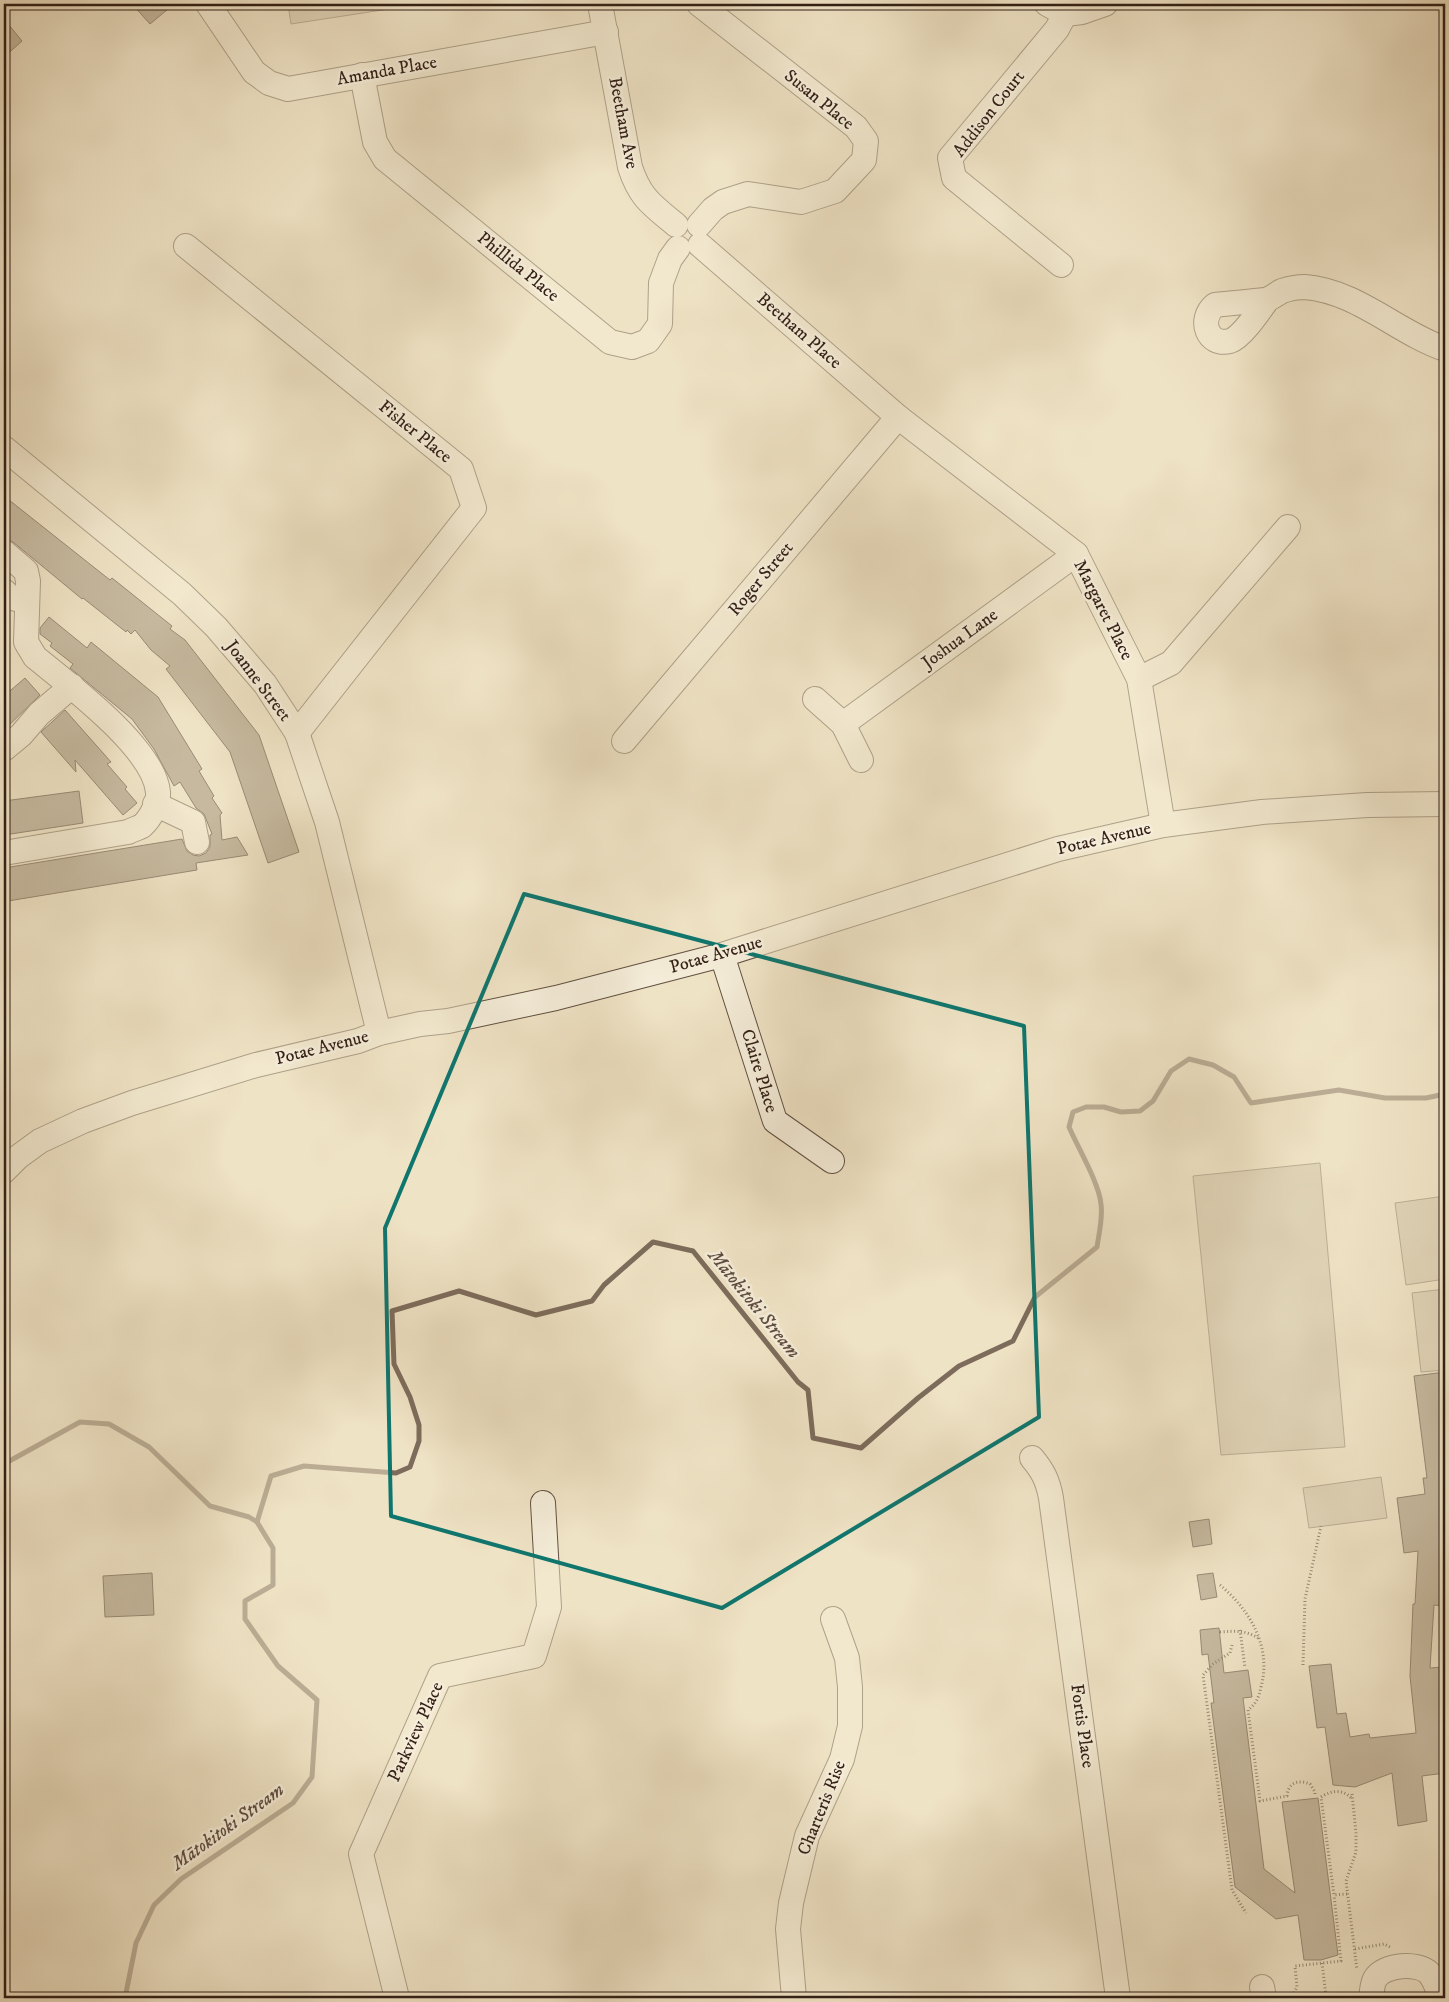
<svg xmlns="http://www.w3.org/2000/svg" width="1449" height="2002" font-family="'IM FELL DW Pica',serif">
<style>
.green{fill:#cfc2a7;stroke:#80705e}
.lines{fill:none;stroke-linecap:round;stroke-linejoin:round}
.stream{stroke:#7d6c5c;stroke-width:5}
.building{fill:#948571;stroke:#321f16}
.minor-casing{stroke:#615042;stroke-width:26}
.path{stroke:#321f16;stroke-width:3;stroke-dasharray:1 2.5;stroke-linecap:butt}
.minor{stroke:#f5edd9;stroke-width:24}
.marked{fill:none;stroke:#0f766e;stroke-width:4;stroke-linejoin:round}
.labels{text-anchor:middle;dominant-baseline:central;stroke-width:5;stroke-linejoin:round;paint-order:stroke}
.street-label{font-size:18px;fill:#321f16;stroke:#f5edd9}
.water-label{font-size:19px;font-style:italic;fill:#5e4c3f;stroke:#f5edd9}
</style>
<rect width="100%" height="100%" fill="#efe3c5"/>
<filter id="stains"><feTurbulence type="fractalNoise" baseFrequency=".004" numOctaves="4"/><feColorMatrix values="0 0 0 0 .2 0 0 0 0 .09 0 0 0 0 .02 0 0 0 .5 -.17"/></filter>
<radialGradient id="worn" r=".72"><stop offset=".6" stop-color="#630" stop-opacity="0"/><stop offset="1" stop-color="#630" stop-opacity=".3"/></radialGradient>
<g class="green">
<path d="M 288,4 L 388,4 L 389,9 L 291,24 Z"/>
<path d="M 1320,1163 L 1345,1447 L 1221,1455 L 1193,1176 Z"/>
<path d="M 1445,1196 L 1445,1279 L 1406,1285 L 1395,1203 Z"/>
<path d="M 1445,1289 L 1445,1370 L 1421,1372 L 1412,1293 Z"/>
<path d="M 1381,1477 L 1387,1518 L 1309,1528 L 1303,1488 Z"/>
</g>
<g class="lines">
<g class="stream">
<path d="M 4,1464 L 80,1422 L 109,1424 L 149,1447 L 210,1506 L 249,1517 L 257,1522"/>
<path d="M 125,1998 L 136,1943 L 154,1905 L 181,1879 L 293,1803 L 312,1777 L 317,1700 L 278,1666 L 245,1619 L 245,1601 L 273,1585 L 273,1548 L 257,1522 L 271,1476 L 304,1466 L 396,1473 L 410,1467 L 419,1441 L 419,1425 L 410,1397 L 394,1364 L 392,1311 L 459,1291 L 536,1315 L 592,1301 L 604,1285 L 653,1242 L 693,1251 L 798,1382 L 808,1390 L 813,1438 L 861,1448 L 918,1398 L 959,1366 L 1013,1341 L 1035,1297 L 1097,1247 C 1099,1233 1103,1218 1101,1204 C 1099,1183 1078,1148 1069,1127 L 1073,1112 L 1086,1107 L 1104,1107 L 1121,1112 L 1140,1111 L 1153,1101 L 1171,1071 L 1189,1059 L 1213,1065 L 1234,1077 L 1251,1103 L 1339,1090 L 1385,1098 L 1426,1098 L 1445,1094"/>
</g>
</g>
<g class="building">
<path d="M 132,4 L 174,4 L 150,24 Z"/>
<path d="M 4,19 L 22,41 L 4,57 Z"/>
<path d="M 4,496 L 110,580 L 112,578 L 172,626 L 170,629 L 185,640 L 259,735 L 299,852 L 268,863 L 230,752 L 166,669 L 170,666 L 151,650 L 135,630 L 131,634 L 127,630 L 126,632 L 83,598 L 82,599 L 13,542 L 4,538 Z"/>
<path d="M 49,617 L 87,648 L 91,642 L 158,697 L 202,769 L 199,771 L 214,796 L 212,798 L 222,813 L 220,815 L 222,840 L 237,837 L 248,855 L 196,863 L 197,870 L 8,901 L 4,868 L 182,839 L 187,851 L 193,855 L 199,856 L 206,853 L 210,847 L 210,835 L 212,834 L 204,814 L 196,808 L 180,782 L 174,786 L 154,749 L 132,719 L 70,668 L 73,664 L 50,646 L 52,643 L 40,634 L 40,628 Z"/>
<path d="M 25,678 L 40,695 L 4,730 L 4,696 Z"/>
<path d="M 65,710 L 111,762 L 107,764 L 127,787 L 125,789 L 137,803 L 123,815 L 75,760 L 76,772 L 41,732 Z"/>
<path d="M 79,791 L 83,823 L 4,835 L 4,801 Z"/>
<path d="M 1445,1372 L 1445,1606 L 1434,1605 L 1430,1668 L 1444,1667 L 1445,1711 L 1442,1711 L 1445,1738 L 1445,1773 L 1422,1776 L 1427,1821 L 1398,1826 L 1392,1773 L 1355,1787 L 1333,1785 L 1325,1727 L 1317,1728 L 1309,1666 L 1331,1664 L 1337,1714 L 1346,1713 L 1350,1737 L 1369,1734 L 1370,1738 L 1416,1733 L 1410,1676 L 1413,1604 L 1415,1604 L 1418,1551 L 1404,1553 L 1397,1498 L 1425,1494 L 1423,1478 L 1427,1478 L 1414,1376 Z"/>
<path d="M 1209,1519 L 1212,1544 L 1193,1547 L 1189,1522 Z"/>
<path d="M 152,1573 L 154,1615 L 105,1617 L 103,1576 Z"/>
<path d="M 1213,1573 L 1217,1597 L 1201,1600 L 1197,1575 Z"/>
<path d="M 1219,1628 L 1224,1673 L 1248,1670 L 1252,1697 L 1243,1698 L 1264,1869 L 1295,1893 L 1282,1802 L 1318,1798 L 1338,1955 L 1321,1960 L 1304,1960 L 1298,1915 L 1276,1919 L 1235,1887 L 1211,1703 L 1214,1703 L 1208,1654 L 1202,1655 L 1200,1630 Z"/>
</g>
<g class="lines">
<g class="minor-casing">
<g id="minor">
<path d="M 208,4 L 254,72 L 269,83 L 288,89 L 606,32"/>
<path d="M 600,4 L 630,167 C 640,198 652,205 676,225"/>
<path d="M 1047,4 L 1065,14 L 1082,12 L 1105,4"/>
<path d="M 362,75 L 375,142 L 385,159 L 610,342 L 632,347 L 648,341 L 660,324 L 661,283 L 670,259 L 678,248"/>
<path d="M 699,225 L 713,209 L 723,202 L 748,194 L 801,202 L 835,191 L 864,160 L 866,141 L 856,127 L 699,4"/>
<path d="M 700,245 L 898,417 L 1076,554 L 1139,679 L 1163,825"/>
<path d="M 186,246 L 461,469 L 474,508 L 297,733"/>
<path d="M 1061,265 L 954,178 L 950,158 L 1057,29 L 1065,14"/>
<path d="M 1267,300 C 1260,310 1242,337 1230,341 C 1207,347 1198,319 1215,305 C 1231,303 1248,302 1265,300 C 1271,299 1276,294 1282,291 C 1288,289 1297,287 1305,287 C 1357,291 1398,333 1445,349"/>
<path d="M 4,448 L 182,594 L 216,627 L 265,684 L 297,733 L 327,822 L 379,1033"/>
<path d="M 4,552 L 26,571 L 28,581 L 26,642 L 35,657 C 68,684 154,748 158,792 C 159,803 150,819 142,826 C 138,828 132,830 128,832 L 4,853"/>
<path d="M 4,591 L 11,598 L 27,601"/>
<path d="M 1139,679 L 1171,663 L 1288,527"/>
<path d="M 815,699 L 843,724 L 861,760"/>
<path d="M 843,724 L 1076,554"/>
<path d="M 624,741 L 898,417"/>
<path d="M 4,749 L 21,735 L 39,714 L 72,686"/>
<path d="M 155,804 L 193,822 L 197,842"/>
<path d="M 722,955 L 775,1121 L 832,1161"/>
<path d="M 4,1171 L 18,1157 L 40,1141 L 83,1121 L 132,1103 L 256,1065 L 358,1041 L 379,1033 L 420,1024 L 448,1021 L 556,998 L 722,955 L 1058,849 L 1163,825 L 1262,812 L 1367,805 L 1445,804"/>
<path d="M 1032,1458 C 1043,1471 1048,1481 1051,1498 L 1118,1998"/>
<path d="M 1262,1987 L 1264,1998"/>
<path d="M 397,1998 L 361,1854 L 440,1676 L 534,1656 L 549,1607 L 543,1503"/>
<path d="M 794,1998 L 788,1929 L 791,1903 L 807,1836 L 842,1759 L 850,1726 L 850,1687 L 847,1658 L 833,1619"/>
<path d="M 1371,1998 C 1372,1993 1372,1984 1375,1979 C 1384,1964 1418,1962 1429,1973 C 1435,1980 1438,1990 1441,1998"/>
</g>
</g>
<g class="path">
<path d="M 1220,1585 C 1250,1610 1272,1647 1261,1687 C 1259,1697 1256,1704 1248,1710 L 1260,1801 L 1287,1796 C 1288,1783 1298,1779 1310,1784 L 1315,1792 L 1315,1796"/>
<path d="M 1240,1630 L 1245,1668"/>
<path d="M 1220,1632 C 1235,1631 1245,1630 1258,1638"/>
<path d="M 1232,1645 L 1230,1653 L 1213,1664 L 1203,1675 L 1232,1890 L 1246,1913"/>
<path d="M 1303,1665 L 1305,1599 L 1321,1526"/>
<path d="M 1352,1794 L 1356,1833 L 1356,1852 L 1346,1881 L 1357,1970"/>
<path d="M 1347,1894 L 1334,1895 L 1321,1797 C 1332,1790 1344,1789 1352,1799"/>
<path d="M 1355,1949 L 1384,1944 L 1390,1947"/>
<path d="M 1322,1963 L 1326,1996"/>
<path d="M 1284,1995 L 1294,1993 L 1297,1987 L 1295,1966 L 1341,1961 L 1334,1895"/>
</g>
<use href="#minor" class="minor"/>
</g>
<path d="M0 0H1449V2002H0ZM 524,894 L 1024,1026 L 1039,1417 L 722,1608 L 391,1516 L 385,1228 Z" fill="#efe3c5" fill-opacity=".55" fill-rule="evenodd"/>
<path class="marked" d="M 524,894 L 1024,1026 L 1039,1417 L 722,1608 L 391,1516 L 385,1228 Z"/>
<g class="labels">
<g class="street-label">
<text transform="translate(387 71) rotate(-10)">Amanda Place</text>
<text transform="translate(819 100) rotate(39)">Susan Place</text>
<text transform="translate(989 114) rotate(-52)">Addison Court</text>
<text transform="translate(623 123) rotate(79)">Beetham Ave</text>
<text transform="translate(518 267) rotate(39)">Phillida Place</text>
<text transform="translate(799 331) rotate(41)">Beetham Place</text>
<text transform="translate(415 432) rotate(39)">Fisher Place</text>
<text transform="translate(761 579) rotate(-50)">Roger Street</text>
<text transform="translate(1103 610) rotate(63)">Margaret Place</text>
<text transform="translate(960 639) rotate(-36)">Joshua Lane</text>
<text transform="translate(258 681) rotate(53)">Joanne Street</text>
<text transform="translate(1104 839) rotate(-13)">Potae Avenue</text>
<text transform="translate(716 955) rotate(-16)">Potae Avenue</text>
<text transform="translate(322 1048) rotate(-14)">Potae Avenue</text>
<text transform="translate(759 1071) rotate(73)">Claire Place</text>
<text transform="translate(1082 1726) rotate(82)">Fortis Place</text>
<text transform="translate(416 1732) rotate(-65)">Parkview Place</text>
<text transform="translate(822 1808) rotate(-68)">Charteris Rise</text>
</g>
<g class="water-label">
<text transform="translate(754 1304) rotate(51)">Mātokitoki Stream</text>
<text transform="translate(228 1827) rotate(-36)">Mātokitoki Stream</text>
</g>
</g>
<rect width="1449" height="2002" fill="none" stroke="#efe3c5" stroke-width="20"/>
<rect x="5" y="5" width="1439" height="1992" fill="none" stroke="#321f16" stroke-width="2.5"/>
<rect x="10" y="10" width="1429" height="1982" fill="none" stroke="#321f16"/>
<rect width="100%" height="100%" filter="url(#stains)"/>
<rect width="100%" height="100%" fill="url(#worn)"/>
</svg>
